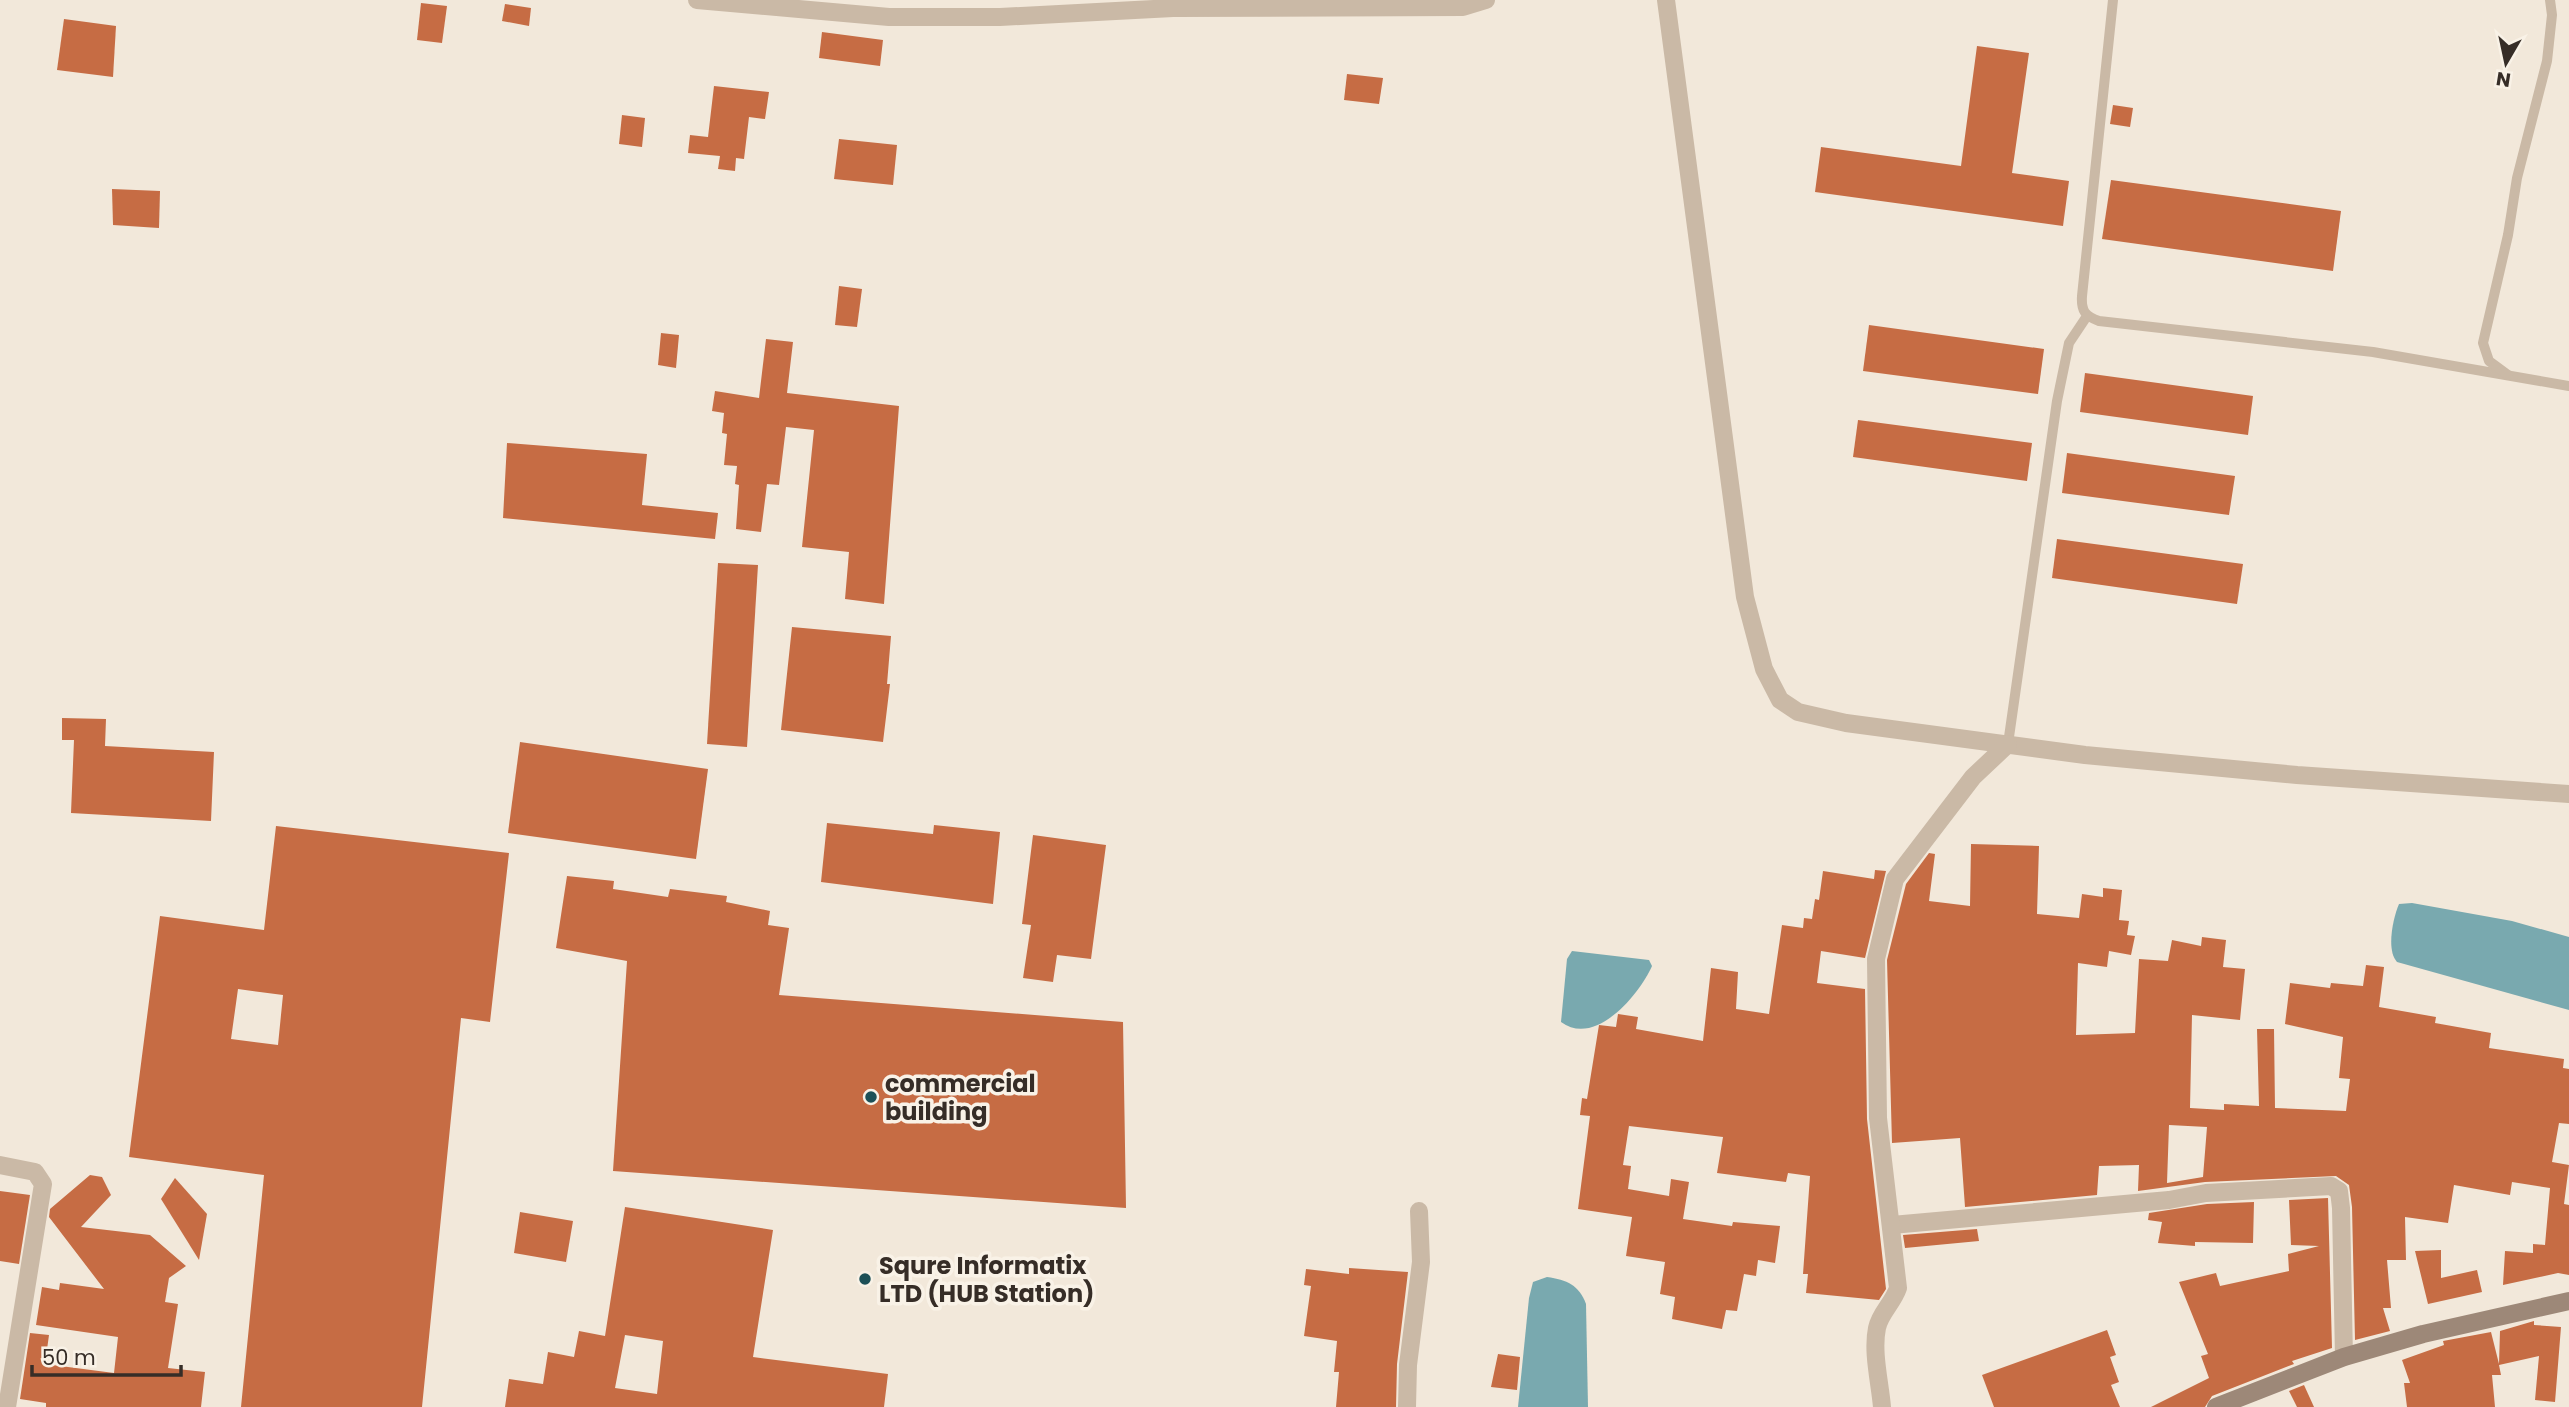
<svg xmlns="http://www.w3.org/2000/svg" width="2569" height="1407" font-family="Poppins,sans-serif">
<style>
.water{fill:#79a9af}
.building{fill:#c66c44;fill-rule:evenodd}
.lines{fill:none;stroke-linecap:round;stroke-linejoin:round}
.lane{stroke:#cab9a6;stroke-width:10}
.street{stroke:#cab9a6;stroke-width:18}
.secondary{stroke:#9d8878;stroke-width:18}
.poi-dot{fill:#1d5057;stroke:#f9f2e7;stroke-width:2.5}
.labels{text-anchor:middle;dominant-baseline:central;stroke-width:7;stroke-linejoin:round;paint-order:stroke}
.poi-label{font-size:24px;font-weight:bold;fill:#362d27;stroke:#f9f2e7;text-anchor:start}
</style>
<rect width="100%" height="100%" fill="#f2e8da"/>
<g class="water">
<path d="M 2412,903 L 2512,921 L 2569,937 L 2569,1010 L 2397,962 C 2386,950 2393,918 2399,904 Z"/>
<path d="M 1572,951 L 1649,960 L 1652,966 C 1640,993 1596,1048 1561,1022 L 1567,959 Z"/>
<path d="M 1547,1277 C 1567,1280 1579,1285 1586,1304 L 1588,1407 L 1518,1407 L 1529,1298 L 1533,1282 Z"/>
</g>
<g class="building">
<path d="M 421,3 L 447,6 L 442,43 L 417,40 Z"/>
<path d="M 505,4 L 531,8 L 529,26 L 502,21 Z"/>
<path d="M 64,19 L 116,26 L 113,77 L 57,70 Z"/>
<path d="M 822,32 L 883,40 L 880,66 L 819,58 Z"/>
<path d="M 1977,46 L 2029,53 L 2012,173 L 2069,181 L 2063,226 L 1815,192 L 1821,147 L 1961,166 Z"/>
<path d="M 1347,74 L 1383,78 L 1379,104 L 1344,100 Z"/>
<path d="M 714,86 L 769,92 L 765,119 L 749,117 L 744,159 L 736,158 L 735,171 L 718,169 L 720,156 L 688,153 L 690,135 L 708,137 Z"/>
<path d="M 2113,105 L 2133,108 L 2130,127 L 2110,124 Z"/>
<path d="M 622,115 L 645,118 L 642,147 L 619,144 Z"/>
<path d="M 839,139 L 897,145 L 893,185 L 834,179 Z"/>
<path d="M 2111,180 L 2341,211 L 2333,271 L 2102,239 Z"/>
<path d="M 112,189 L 160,191 L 159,228 L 113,225 Z"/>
<path d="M 839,286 L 862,289 L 857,327 L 835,325 Z"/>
<path d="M 1869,325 L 2044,349 L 2038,394 L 1863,371 Z"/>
<path d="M 661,333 L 679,335 L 676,368 L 658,365 Z"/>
<path d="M 766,339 L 793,342 L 787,393 L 899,406 L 884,604 L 845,599 L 849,552 L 802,547 L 814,430 L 786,427 L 779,485 L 767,484 L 761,532 L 736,529 L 739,485 L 735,484 L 737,466 L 724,465 L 727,434 L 722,433 L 724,413 L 712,411 L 715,391 L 759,398 Z"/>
<path d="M 2085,373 L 2253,396 L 2248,435 L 2080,412 Z"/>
<path d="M 1858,420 L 2032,443 L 2027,481 L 1853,457 Z"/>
<path d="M 507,443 L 647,454 L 642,505 L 718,513 L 715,539 L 503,518 Z"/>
<path d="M 2067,453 L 2235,476 L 2229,515 L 2062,493 Z"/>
<path d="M 2057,539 L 2243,564 L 2237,604 L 2052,578 Z"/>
<path d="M 718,563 L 758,565 L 747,747 L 707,744 Z"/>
<path d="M 792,627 L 891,636 L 887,684 L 890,684 L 883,742 L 781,730 Z"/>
<path d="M 62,718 L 106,719 L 105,746 L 214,752 L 211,821 L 71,813 L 74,740 L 62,740 Z"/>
<path d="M 520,742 L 708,769 L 696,859 L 508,833 Z"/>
<path d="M 827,823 L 933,834 L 934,825 L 1000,832 L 993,904 L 821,882 Z"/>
<path d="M 276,826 L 509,853 L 490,1022 L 461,1018 L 422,1407 L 241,1407 L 264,1175 L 129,1157 L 160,916 L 264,930 ZM 238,989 L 283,995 L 278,1045 L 231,1039 Z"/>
<path d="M 1033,835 L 1106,845 L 1091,959 L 1057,955 L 1053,982 L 1023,978 L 1031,925 L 1022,924 Z"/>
<path d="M 1971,844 L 2039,846 L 2037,914 L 2079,918 L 2082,894 L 2103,897 L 2103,888 L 2122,890 L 2119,920 L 2129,921 L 2127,935 L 2135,936 L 2131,955 L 2109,951 L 2107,967 L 2078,963 L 2076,1035 L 2135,1033 L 2139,959 L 2168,961 L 2172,940 L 2201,946 L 2202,937 L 2226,940 L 2223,967 L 2245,969 L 2240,1020 L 2192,1015 L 2190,1108 L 2224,1110 L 2224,1104 L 2259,1106 L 2257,1029 L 2274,1029 L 2275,1108 L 2346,1111 L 2350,1079 L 2339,1078 L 2343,1037 L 2285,1024 L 2290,983 L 2330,988 L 2331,983 L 2363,986 L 2366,965 L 2384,967 L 2379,1007 L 2436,1017 L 2435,1023 L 2491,1033 L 2489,1048 L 2564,1059 L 2563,1068 L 2569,1069 L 2569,1124 L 2559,1123 L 2552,1162 L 2569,1165 L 2564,1204 L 2569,1205 L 2569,1275 L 2558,1273 L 2503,1285 L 2505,1251 L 2533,1253 L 2533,1244 L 2545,1245 L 2550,1188 L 2512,1182 L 2510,1195 L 2454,1185 L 2448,1223 L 2405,1217 L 2406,1260 L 2387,1260 L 2391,1308 L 2383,1308 L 2390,1331 L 2355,1340 L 2352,1207 L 2349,1185 L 2336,1176 L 2205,1182 L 2138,1191 L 2139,1165 L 2099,1166 L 2097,1195 L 1965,1207 L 1960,1138 L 1892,1143 L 1887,960 L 1906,884 L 1929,853 L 1935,854 L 1929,901 L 1970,906 ZM 2169,1125 L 2207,1127 L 2203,1177 L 2167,1183 Z"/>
<path d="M 1875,870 L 1886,871 L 1865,958 L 1821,951 L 1817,983 L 1865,989 L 1867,1119 L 1886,1289 L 1879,1300 L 1806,1293 L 1808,1274 L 1803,1274 L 1810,1176 L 1788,1173 L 1786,1182 L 1717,1173 L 1723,1137 L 1629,1126 L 1623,1165 L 1631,1166 L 1628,1189 L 1669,1196 L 1671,1179 L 1689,1182 L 1683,1219 L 1732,1226 L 1733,1222 L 1780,1226 L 1775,1263 L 1758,1260 L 1756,1276 L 1744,1274 L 1737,1311 L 1726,1310 L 1722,1329 L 1672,1319 L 1675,1297 L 1660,1294 L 1665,1262 L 1626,1256 L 1632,1217 L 1578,1209 L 1590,1116 L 1580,1115 L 1582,1098 L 1587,1099 L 1599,1025 L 1616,1027 L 1618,1014 L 1638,1017 L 1636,1029 L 1703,1041 L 1711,968 L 1738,972 L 1736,1009 L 1769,1014 L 1782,925 L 1803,928 L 1804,918 L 1812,919 L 1815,899 L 1819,900 L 1823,871 L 1874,879 Z"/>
<path d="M 567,876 L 614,881 L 613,889 L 668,897 L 670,889 L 727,896 L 726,902 L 770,911 L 768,925 L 789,928 L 779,995 L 1123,1022 L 1126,1208 L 613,1171 L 627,961 L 556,948 Z"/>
<path d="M 90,1175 L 102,1177 L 111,1195 L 81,1227 L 150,1235 L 186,1266 L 169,1278 L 165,1302 L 178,1304 L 168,1368 L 205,1372 L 201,1407 L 46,1407 L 46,1403 L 20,1399 L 30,1333 L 49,1335 L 45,1364 L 114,1373 L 118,1337 L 36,1325 L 42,1287 L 59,1290 L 60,1283 L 104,1289 L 49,1217 L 50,1209 Z"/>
<path d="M 175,1178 L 207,1214 L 199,1260 L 161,1199 Z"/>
<path d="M 0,1191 L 30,1195 L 19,1264 L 0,1261 Z"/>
<path d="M 2328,1198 L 2332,1348 L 2292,1361 L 2294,1364 L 2212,1396 L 2205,1407 L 2151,1407 L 2209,1378 L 2201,1356 L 2208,1354 L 2179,1282 L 2216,1273 L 2220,1286 L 2289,1271 L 2288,1254 L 2319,1246 L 2291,1245 L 2289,1200 Z"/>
<path d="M 2254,1202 L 2253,1243 L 2195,1242 L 2195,1246 L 2158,1243 L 2162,1222 L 2148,1220 L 2149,1213 L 2207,1204 Z"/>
<path d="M 625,1207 L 773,1230 L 753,1357 L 888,1374 L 884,1407 L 505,1407 L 509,1379 L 543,1384 L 548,1352 L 574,1357 L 579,1331 L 605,1336 ZM 625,1335 L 663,1341 L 657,1394 L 615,1388 Z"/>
<path d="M 520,1212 L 573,1221 L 566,1262 L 514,1253 Z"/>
<path d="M 1977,1229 L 1979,1241 L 1905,1248 L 1903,1235 Z"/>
<path d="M 2441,1250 L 2441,1278 L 2477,1270 L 2482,1292 L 2428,1304 L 2415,1251 Z"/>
<path d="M 1349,1268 L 1408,1272 L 1397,1364 L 1396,1407 L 1336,1407 L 1339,1372 L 1334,1372 L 1337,1341 L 1304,1336 L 1311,1286 L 1304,1285 L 1306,1269 L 1349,1274 Z"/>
<path d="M 2534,1321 L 2534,1325 L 2561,1327 L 2555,1402 L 2535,1400 L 2539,1356 L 2499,1365 L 2501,1375 L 2492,1375 L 2495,1407 L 2407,1407 L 2404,1383 L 2410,1383 L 2402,1360 L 2444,1345 L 2443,1341 L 2491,1332 L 2499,1364 L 2500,1331 Z"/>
<path d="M 2107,1330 L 2116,1355 L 2110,1357 L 2119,1382 L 2111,1385 L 2120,1407 L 1994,1407 L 1982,1375 Z"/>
<path d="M 1498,1354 L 1520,1357 L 1517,1390 L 1491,1387 Z"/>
<path d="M 2304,1385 L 2314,1407 L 2297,1407 L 2289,1391 Z"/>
</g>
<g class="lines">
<g class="lane">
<path d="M 2113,0 L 2082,296 C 2081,311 2085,316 2099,321 L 2373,352 L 2569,386"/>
<path d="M 2508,375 L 2489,361 L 2483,343 L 2508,235 L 2517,178 L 2547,61 L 2552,15 L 2550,0"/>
<path d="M 2008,744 L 2057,401 L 2069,343 L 2087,316"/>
</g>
<g class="street">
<path d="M 697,0 L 889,17 L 1000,17 L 1173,8 L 1463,7 L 1486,0"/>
<path d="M 1666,0 L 1745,597 L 1764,669 L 1780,700 L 1798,712 L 1846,723 L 2085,755 L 2297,775 L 2569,794"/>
<path d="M 0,1165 L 35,1172 L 43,1184 L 7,1407"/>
<path d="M 1892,1225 L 2169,1200 L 2206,1193 L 2331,1186 L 2339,1191 L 2341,1208 L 2344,1357"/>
<path d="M 1407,1407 L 1408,1365 L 1421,1262 L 1419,1211"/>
<path d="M 1882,1407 C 1880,1383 1872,1352 1877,1328 C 1880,1313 1893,1303 1898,1288 L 1878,1118 L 1876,959 L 1895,879 L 1973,777 L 2008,744"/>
</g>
<path class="secondary" d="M 2216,1407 L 2344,1357 L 2423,1334 L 2569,1301"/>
</g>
<g class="poi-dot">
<circle cx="871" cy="1097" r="7"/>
<circle cx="865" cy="1279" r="7"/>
</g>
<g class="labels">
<g class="poi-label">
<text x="885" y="1083">commercial<tspan x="885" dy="28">building</tspan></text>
<text x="879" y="1265">Squre Informatix<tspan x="879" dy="28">LTD (HUB Station)</tspan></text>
</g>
</g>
<g transform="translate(2506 63) rotate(189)" stroke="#f9f2e7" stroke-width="5" paint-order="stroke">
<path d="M0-5L12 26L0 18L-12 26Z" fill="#362d27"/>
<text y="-10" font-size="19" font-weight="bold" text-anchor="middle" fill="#362d27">N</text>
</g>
<path d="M32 1365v10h149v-10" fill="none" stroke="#362d27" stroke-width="3.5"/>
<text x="42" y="1365" font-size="21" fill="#362d27" stroke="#f9f2e7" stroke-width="5" paint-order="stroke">50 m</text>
</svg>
